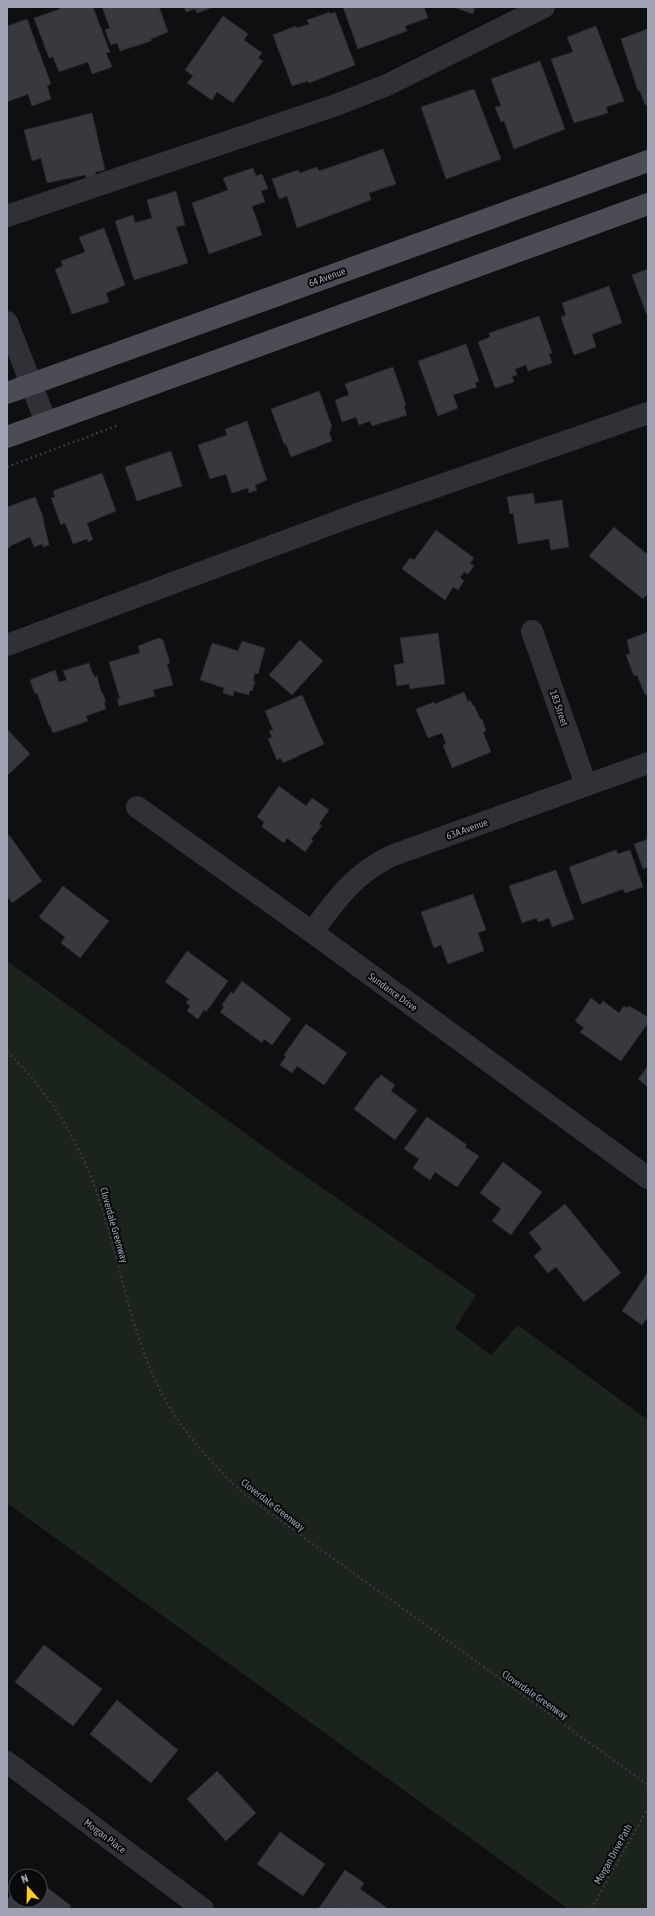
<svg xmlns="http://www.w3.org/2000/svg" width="655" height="1916" font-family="'Asap Condensed',sans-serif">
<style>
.green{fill:#1b231d}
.building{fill:#38393f;stroke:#29292d}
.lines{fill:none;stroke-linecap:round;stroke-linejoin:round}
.path{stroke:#36373d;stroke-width:2.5;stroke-dasharray:2 3;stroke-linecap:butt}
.minor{stroke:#303036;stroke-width:22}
.major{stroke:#4b4c55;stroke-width:22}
.labels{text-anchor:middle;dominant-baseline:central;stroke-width:4;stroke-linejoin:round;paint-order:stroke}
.street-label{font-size:10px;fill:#9ea2b3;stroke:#0a0a0b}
</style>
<rect width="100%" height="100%" fill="#0f0f11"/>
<path class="green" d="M 7,961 L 288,1164 L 476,1295 L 455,1328 L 491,1355 L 518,1325 L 648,1420 L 648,1909 L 568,1909 L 7,1503 Z"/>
<g class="building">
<path d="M 59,7 L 93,7 L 110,52 L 106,53 L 112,67 L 92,74 L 88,62 L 59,72 L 53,57 L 49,58 L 34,18 L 60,9 Z"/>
<path d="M 102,7 L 159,7 L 168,32 L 151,39 L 151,41 L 120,51 L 117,43 L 111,45 L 105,30 L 110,28 Z"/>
<path d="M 184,7 L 214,7 L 197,13 L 195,9 L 186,12 Z"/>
<path d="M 343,7 L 424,7 L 428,18 L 405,26 L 407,31 L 358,49 Z"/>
<path d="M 453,7 L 475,7 L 473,14 Z"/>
<path d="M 330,12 L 330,14 L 335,12 L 355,65 L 309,83 L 308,81 L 292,86 L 273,35 L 296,26 L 297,28 L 309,24 L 307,20 Z"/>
<path d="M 223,16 L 248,34 L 244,40 L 262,53 L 258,58 L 263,61 L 233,103 L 217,92 L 212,100 L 187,83 L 193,76 L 185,70 Z"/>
<path d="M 27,19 L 51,84 L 47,86 L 51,99 L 32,106 L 28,94 L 7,102 L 7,26 Z"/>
<path d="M 596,26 L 624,101 L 606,107 L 608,113 L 574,123 L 551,59 L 573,52 L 567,37 Z"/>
<path d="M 647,29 L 648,104 L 645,105 L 640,91 L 638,91 L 621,39 Z"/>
<path d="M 540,61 L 565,129 L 514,149 L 504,121 L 501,122 L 495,107 L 501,106 L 491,79 Z"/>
<path d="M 474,89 L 501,159 L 446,179 L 421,107 Z"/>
<path d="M 92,113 L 105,170 L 95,172 L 96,176 L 86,178 L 85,175 L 47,183 L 41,158 L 32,161 L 24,130 Z"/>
<path d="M 383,149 L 396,184 L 369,193 L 371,200 L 297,228 L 287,196 L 279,199 L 272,179 L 298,170 L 300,173 L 317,167 L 319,171 Z"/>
<path d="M 253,168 L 256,176 L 262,174 L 268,189 L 261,191 L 265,202 L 252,206 L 262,235 L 209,254 L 192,203 L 228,190 L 223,178 Z"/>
<path d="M 176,191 L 185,225 L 176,227 L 188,263 L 134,280 L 115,221 L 133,215 L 135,223 L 152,218 L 147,200 Z"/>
<path d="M 104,228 L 125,285 L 106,293 L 109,302 L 72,314 L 55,269 L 63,266 L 61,261 L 85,252 L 79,237 Z"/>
<path d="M 648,269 L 648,313 L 646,313 L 632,275 Z"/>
<path d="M 609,286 L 622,323 L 592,334 L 596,347 L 574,355 L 561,317 L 566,315 L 562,303 Z"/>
<path d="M 539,316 L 552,353 L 549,354 L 552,363 L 528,371 L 526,365 L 515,369 L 517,375 L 512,376 L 514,382 L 495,388 L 478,342 L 490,337 L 489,333 Z"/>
<path d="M 466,344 L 479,381 L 475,383 L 477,387 L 453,395 L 458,408 L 438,416 L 418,361 Z"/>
<path d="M 393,367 L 406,405 L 404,406 L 407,415 L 372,426 L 370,421 L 359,425 L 356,417 L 342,422 L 335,400 L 349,395 L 345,384 Z"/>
<path d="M 319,391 L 332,427 L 330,428 L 331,431 L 329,432 L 332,441 L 291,457 L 286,444 L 284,444 L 271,409 Z"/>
<path d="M 247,421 L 267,480 L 255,485 L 257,490 L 249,493 L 248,488 L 232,493 L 226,474 L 210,479 L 198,445 L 227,435 L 225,429 Z"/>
<path d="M 171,451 L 182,486 L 137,501 L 125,467 Z"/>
<path d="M 102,473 L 116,511 L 87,523 L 93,540 L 88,542 L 87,539 L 73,544 L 66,525 L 64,523 L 61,525 L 51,498 L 55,497 L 53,491 Z"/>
<path d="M 533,493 L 535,504 L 562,500 L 569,547 L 551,550 L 549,539 L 518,544 L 513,513 L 510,514 L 507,497 Z"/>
<path d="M 35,497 L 42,514 L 49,545 L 43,547 L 42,544 L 34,547 L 30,537 L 10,546 L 10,547 L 7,549 L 7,507 Z"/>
<path d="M 614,527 L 648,555 L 648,593 L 643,599 L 589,556 Z"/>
<path d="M 436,530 L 474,558 L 470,563 L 474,566 L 468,574 L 464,572 L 460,577 L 464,581 L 458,590 L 453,587 L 445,600 L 402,569 L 410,558 L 414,560 Z"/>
<path d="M 648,632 L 648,694 L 645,695 L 637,675 L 634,676 L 626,655 L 630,654 L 627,640 Z"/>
<path d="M 438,633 L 445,684 L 410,689 L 409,684 L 397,686 L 394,665 L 404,663 L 400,638 Z"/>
<path d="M 159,638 L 163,640 L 170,663 L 167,664 L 173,685 L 153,690 L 155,696 L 119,706 L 117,699 L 120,699 L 109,662 L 140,653 L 138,646 Z"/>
<path d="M 300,640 L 323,661 L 292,695 L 269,675 Z"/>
<path d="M 242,641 L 265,648 L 258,674 L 255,673 L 253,681 L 255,682 L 252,691 L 250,690 L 249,695 L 234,691 L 233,696 L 223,693 L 224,688 L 200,680 L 212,643 L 238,651 Z"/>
<path d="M 89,663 L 92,672 L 95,677 L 97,676 L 101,692 L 102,692 L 106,702 L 104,702 L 106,709 L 86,716 L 88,721 L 53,733 L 50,725 L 49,726 L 37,693 L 35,694 L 30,680 L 55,670 L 59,682 L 67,680 L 63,671 Z"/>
<path d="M 464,692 L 468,702 L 470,700 L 473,706 L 474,705 L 480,719 L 482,719 L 486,731 L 483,732 L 491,752 L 452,768 L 443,745 L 446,744 L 442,733 L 428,738 L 416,709 L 434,702 L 435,704 Z"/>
<path d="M 302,695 L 324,744 L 283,763 L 281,758 L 277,760 L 268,739 L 272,737 L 269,731 L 273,730 L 265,711 Z"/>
<path d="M 7,729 L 30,754 L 7,776 Z"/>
<path d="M 279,786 L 306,806 L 312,798 L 329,810 L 319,824 L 322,826 L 311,839 L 313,841 L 305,852 L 287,838 L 284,843 L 262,827 L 264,822 L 257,817 Z"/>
<path d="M 9,835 L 42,881 L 12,903 L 7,896 L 7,836 Z"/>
<path d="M 648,839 L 648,867 L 643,869 L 634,844 Z"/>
<path d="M 616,850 L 618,854 L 630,850 L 643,887 L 625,893 L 623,889 L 582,904 L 569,867 Z"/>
<path d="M 556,870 L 574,919 L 552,927 L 549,918 L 538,922 L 537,918 L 522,923 L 509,886 Z"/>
<path d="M 63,886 L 109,921 L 80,958 L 61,943 L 65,937 L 39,917 Z"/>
<path d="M 473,894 L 486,930 L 478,933 L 484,951 L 448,964 L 441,945 L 434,948 L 421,912 Z"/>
<path d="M 187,951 L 228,981 L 206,1012 L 204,1010 L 198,1019 L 187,1011 L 190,1006 L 186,1003 L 189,999 L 165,982 Z"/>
<path d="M 242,981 L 291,1019 L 272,1045 L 264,1039 L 262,1043 L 220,1012 L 224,1007 L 222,1005 L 231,992 L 233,994 Z"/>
<path d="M 591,998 L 600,1005 L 603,1001 L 619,1013 L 624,1006 L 627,1008 L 629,1006 L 648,1017 L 648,1023 L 621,1061 L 580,1032 L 584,1028 L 575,1021 Z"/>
<path d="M 306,1024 L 347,1053 L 324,1085 L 297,1066 L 292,1073 L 280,1065 L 286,1056 L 284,1055 Z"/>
<path d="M 648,1066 L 648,1087 L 638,1079 Z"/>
<path d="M 381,1075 L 395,1085 L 391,1091 L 417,1110 L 395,1140 L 354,1109 L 377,1078 L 378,1079 Z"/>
<path d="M 427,1117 L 467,1145 L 465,1147 L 479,1156 L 457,1187 L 435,1172 L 430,1180 L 413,1168 L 419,1159 L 404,1149 Z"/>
<path d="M 503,1162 L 542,1192 L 511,1235 L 492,1221 L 501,1209 L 480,1193 Z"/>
<path d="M 565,1204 L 621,1273 L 584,1302 L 556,1267 L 548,1273 L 534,1256 L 542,1249 L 529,1233 Z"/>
<path d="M 648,1272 L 648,1317 L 642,1325 L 622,1311 Z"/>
<path d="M 44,1645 L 102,1689 L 73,1726 L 15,1682 Z"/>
<path d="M 117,1700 L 178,1750 L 151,1783 L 90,1734 Z"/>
<path d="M 217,1771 L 256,1813 L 226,1841 L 187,1799 Z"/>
<path d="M 280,1832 L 325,1864 L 303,1896 L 257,1864 Z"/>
<path d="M 345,1870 L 364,1883 L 360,1889 L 387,1908 L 386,1909 L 319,1908 Z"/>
<path d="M 40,1882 L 71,1906 L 69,1909 L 7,1909 L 7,1900 L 16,1889 L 16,1900 L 40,1900 Z"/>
</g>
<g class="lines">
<g class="path">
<path d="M 7,467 L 119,425"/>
<path d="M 7,1052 C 50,1091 84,1150 101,1205 C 119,1261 129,1319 152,1373 C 173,1422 207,1459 245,1495 L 648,1785"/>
<path d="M 591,1909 L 648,1808"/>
</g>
<g class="minor">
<path d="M 7,216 L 336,105 L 387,85 L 544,7"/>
<path d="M 7,322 L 46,422"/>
<path d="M 532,631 L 586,785"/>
<path d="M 7,645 L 355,515 L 648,413"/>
<path d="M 137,807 L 312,932 L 648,1178"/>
<path d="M 312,932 C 337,899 353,875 391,856 L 648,763"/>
<path d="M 7,1762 L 203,1909"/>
</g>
<g class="major">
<path d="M 7,393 L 648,161"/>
<path d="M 7,437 L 648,204"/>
</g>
</g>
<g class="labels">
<g class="street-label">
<text transform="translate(327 277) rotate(-20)">64 Avenue</text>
<text transform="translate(559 708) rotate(71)">183 Street</text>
<text transform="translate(467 829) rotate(-20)">63A Avenue</text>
<text transform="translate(393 992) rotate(36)">Sundance Drive</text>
<text transform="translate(114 1225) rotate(74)">Cloverdale Greenway</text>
<text transform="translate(273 1505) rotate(38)">Cloverdale Greenway</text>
<text transform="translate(535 1695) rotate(35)">Cloverdale Greenway</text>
<text transform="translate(105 1836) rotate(37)">Morgan Place</text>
<text transform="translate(613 1854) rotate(-61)">Morgan Drive Path</text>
</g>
</g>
<rect width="655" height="1916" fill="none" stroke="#9ea2b3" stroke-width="16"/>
<g transform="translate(28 1888) rotate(340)"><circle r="19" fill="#0a0a0b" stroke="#45474e"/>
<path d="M0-3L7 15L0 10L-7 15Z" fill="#ffcf18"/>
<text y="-6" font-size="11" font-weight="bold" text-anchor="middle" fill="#9ea2b3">N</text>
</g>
</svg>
